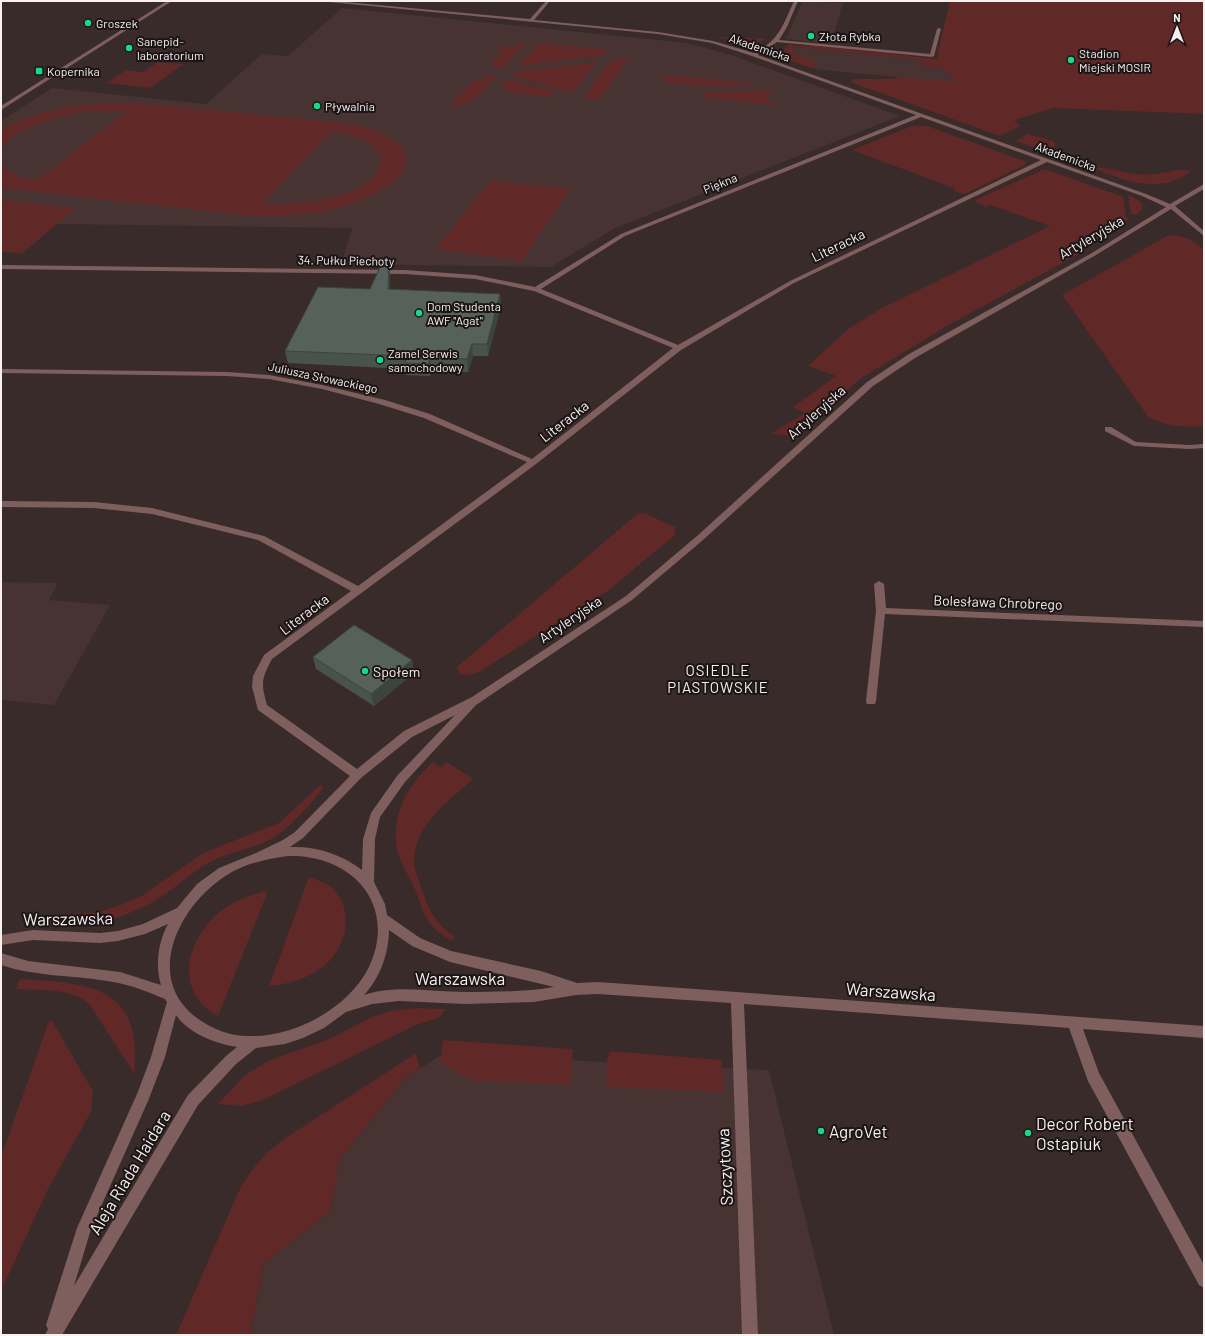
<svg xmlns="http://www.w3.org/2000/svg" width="1205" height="1336" font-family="Barlow,sans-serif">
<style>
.built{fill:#463332}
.green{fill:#602827;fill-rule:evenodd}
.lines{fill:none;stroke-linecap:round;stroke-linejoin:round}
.minor{fill:#7f5f5d;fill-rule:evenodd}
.wall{fill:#49534d}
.shaded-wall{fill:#3c443f}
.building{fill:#55615a;stroke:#3c443f}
.poi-dot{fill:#18d989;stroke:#1b1515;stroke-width:1.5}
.labels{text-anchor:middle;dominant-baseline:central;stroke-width:4;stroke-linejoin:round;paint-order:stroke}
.far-poi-label{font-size:12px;fill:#f8efef;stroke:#1b1515;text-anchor:start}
.far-street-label{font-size:12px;fill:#f8efef;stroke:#1b1515}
.street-label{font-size:14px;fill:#f8efef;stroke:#1b1515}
.poi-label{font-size:14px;fill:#f8efef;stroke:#1b1515;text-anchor:start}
.neighbourhood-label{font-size:15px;letter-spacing:1px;fill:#f8efef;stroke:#1b1515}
.near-street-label{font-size:17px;fill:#f8efef;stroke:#1b1515}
.near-poi-label{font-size:17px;fill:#f8efef;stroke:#1b1515;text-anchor:start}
</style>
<rect width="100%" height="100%" fill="#382b2a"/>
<g class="built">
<path d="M 803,1 L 843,3 L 831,44 L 786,39 Z"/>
<path d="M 342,8 L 688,43 L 731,55 L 900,116 L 615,228 L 551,267 L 341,264 L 352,228 L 57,224 L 22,254 L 1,251 L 1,121 L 52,88 L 206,104 L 262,54 L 288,56 Z"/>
<path d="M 795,47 L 923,60 L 922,66 L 942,68 L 958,83 L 813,69 L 815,63 L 792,53 Z"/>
<path d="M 1,582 L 58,583 L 49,600 L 110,605 L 54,705 L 1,700 Z"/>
<path d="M 443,1054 L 769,1070 L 834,1335 L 250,1335 L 264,1263 L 331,1211 L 339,1160 L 406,1077 Z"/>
</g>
<g class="green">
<path d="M 950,1 L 1204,1 L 1204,114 L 1053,108 L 1014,120 L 1020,126 L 1000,136 L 850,82 L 855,79 L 896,79 L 897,77 L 957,82 L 942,68 L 921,66 L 923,60 L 795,47 L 792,53 L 815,61 L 813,69 L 784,58 C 782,52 784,47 790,44 L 794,46 L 817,46 L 938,59 L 938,52 Z"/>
<path d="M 720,37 L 721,37 L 767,39 L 748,45 Z"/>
<path d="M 522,40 L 526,43 L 503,68 L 490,67 L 493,64 L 492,62 L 501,53 L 497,52 L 503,46 L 515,47 Z"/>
<path d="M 547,40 L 546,44 L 601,49 L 604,46 L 606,50 L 601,56 L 518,66 L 539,44 Z"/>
<path d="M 622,58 L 628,59 L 599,100 L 583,98 L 611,60 Z"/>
<path d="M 158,62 L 184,64 L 150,88 L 107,83 L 126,70 L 143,72 Z"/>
<path d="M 597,62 L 574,91 L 567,92 L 510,75 L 513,72 Z"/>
<path d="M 486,75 L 496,76 C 481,91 473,108 449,106 L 474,80 L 481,81 Z"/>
<path d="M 666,75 L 761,84 L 716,87 L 664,82 Z"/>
<path d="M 507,79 L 556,93 L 552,97 L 511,93 L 506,90 L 503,86 Z"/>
<path d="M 771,90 L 767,100 L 773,101 L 771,105 L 703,97 L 706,92 Z"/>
<path d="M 104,103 L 141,103 L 341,123 C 359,126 380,129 395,141 C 428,168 378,195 355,203 C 322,214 288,217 253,216 L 1,188 L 1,164 C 9,175 25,178 37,180 L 126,112 C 94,106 21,120 1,148 L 1,129 C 33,113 68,106 104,103 ZM 331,132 C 349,134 372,139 381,157 C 383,199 291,206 262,204 Z"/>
<path d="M 912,126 L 927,126 L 1027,162 L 1024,165 L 965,194 L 953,191 L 956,189 L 852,150 Z"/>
<path d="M 1028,134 L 1053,141 L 1055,144 L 1053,150 L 1059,157 L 1016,141 Z"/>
<path d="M 1093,167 C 1114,168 1134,177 1155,174 C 1168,173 1179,167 1192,171 C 1185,175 1178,180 1170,182 C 1143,189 1116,177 1092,168 Z"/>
<path d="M 1045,169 L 1123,197 L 1126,217 L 1129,219 L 1107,231 L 1079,254 L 947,326 L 860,379 L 795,436 L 771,434 L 805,413 L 793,407 L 836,376 L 808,366 L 848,329 L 880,309 L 1050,226 L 990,205 L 986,207 L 977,203 L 975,200 Z"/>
<path d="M 491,180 L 570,189 L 522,261 L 436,249 Z"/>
<path d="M 1130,195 L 1138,200 L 1143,205 L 1141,211 L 1135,215 L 1131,214 L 1128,196 Z"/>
<path d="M 1,200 L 76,208 L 21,253 L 1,251 Z"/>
<path d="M 1169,235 C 1184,236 1193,239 1204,250 L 1204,427 L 1172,426 L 1149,418 L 1062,295 Z"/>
<path d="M 644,513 L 675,527 L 675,535 L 609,590 L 479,672 L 468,675 L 460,674 L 457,667 L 637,514 Z"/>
<path d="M 433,762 L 441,767 L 447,762 L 473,779 C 449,801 415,824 414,860 C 414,870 419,880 422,890 C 428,909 436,925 454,936 L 453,941 C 424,926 425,914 414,887 C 410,878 405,871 401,862 C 386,824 404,788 433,762 Z"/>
<path d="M 320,785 L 323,786 L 322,790 C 304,811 287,833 261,844 C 245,850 228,853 212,861 C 195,870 182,882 167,893 C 132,918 89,928 46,925 L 50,916 L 98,912 L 121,905 L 143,895 L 203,853 L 279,823 Z"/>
<path d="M 309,877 C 317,880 327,883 333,889 C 357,913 345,952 320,969 C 304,980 288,984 269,986 Z"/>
<path d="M 268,891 L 218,1016 C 213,1013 207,1010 203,1005 C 175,977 193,932 221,911 C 235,900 251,894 268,891 Z"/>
<path d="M 20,979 C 90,983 143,986 134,1073 L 90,1005 C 72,987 41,991 16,989 Z"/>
<path d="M 415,1008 L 446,1009 L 440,1017 L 414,1026 L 263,1100 L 241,1106 L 218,1104 L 245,1075 L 270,1060 L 327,1040 L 374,1016 L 390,1011 Z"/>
<path d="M 49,1021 L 52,1021 L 93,1091 L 91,1112 L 49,1187 L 1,1291 L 1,1157 Z"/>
<path d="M 443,1040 L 573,1049 L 571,1085 L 471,1080 L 440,1063 Z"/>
<path d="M 610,1051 L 721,1060 L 724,1092 L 606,1087 L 607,1060 Z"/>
<path d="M 416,1053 L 420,1068 L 406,1077 L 339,1160 L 331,1211 L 264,1263 L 250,1335 L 176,1335 L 237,1195 C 248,1172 263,1154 284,1139 Z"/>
</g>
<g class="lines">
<g class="minor">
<path d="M 167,1 L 172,1 L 1,110 L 1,106 Z"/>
<path d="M 319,1 L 335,1 L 530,19 L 546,1 L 550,1 L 534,20 L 658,32 L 713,41 L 754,53 C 779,41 783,25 794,1 L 798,1 L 787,27 L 779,40 L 930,54 L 937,29 L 939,28 L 941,29 L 934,56 L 932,57 L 777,42 L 758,55 L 1146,194 L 1170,204 L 1204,184 L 1204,189 L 1175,206 L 1204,231 L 1204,236 L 1171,209 L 1096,255 L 915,358 L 873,386 L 703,540 L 632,600 L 476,705 L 405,782 L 380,817 L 375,839 L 374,882 L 385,904 L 387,915 L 420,938 L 451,951 L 541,971 L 577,983 L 598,982 L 1204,1026 L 1204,1038 L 1083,1029 L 1099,1073 L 1204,1265 L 1204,1288 L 1199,1285 L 1088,1081 L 1069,1028 L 744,1004 L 758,1335 L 742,1335 L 731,1003 L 598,994 L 576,995 L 534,1002 L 465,1004 L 399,1001 L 372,1004 L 346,1012 L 324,1028 L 303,1038 L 285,1044 L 256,1048 L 236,1064 L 198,1105 L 62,1335 L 45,1335 L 48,1329 L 46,1325 L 77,1228 L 137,1094 L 151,1057 L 167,1002 L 165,999 C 148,992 131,985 113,982 C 75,975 37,977 1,965 L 1,953 L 28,961 L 120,972 L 161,985 C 155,966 158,942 168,924 L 145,934 L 118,941 L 100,943 L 33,940 L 1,945 L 1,935 L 33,930 L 100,933 L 118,931 L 143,924 L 177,908 L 197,884 L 219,868 L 256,853 L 283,840 L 295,832 L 350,776 L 258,710 L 252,687 L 253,676 L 264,655 L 351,591 L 258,540 L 152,514 L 94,508 L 1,507 L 1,501 L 94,502 L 152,508 L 264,536 L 358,586 L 527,462 L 424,418 L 379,404 L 322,389 L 269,379 L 227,376 L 1,373 L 1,369 L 227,372 L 269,375 L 322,385 L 385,400 L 430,414 L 532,459 L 673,348 L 534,291 L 475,279 L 405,274 L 1,269 L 1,265 L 405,270 L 475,275 L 535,287 L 621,234 L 916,115 L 752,56 L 712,43 L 658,34 ZM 921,117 L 1041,160 L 790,281 L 678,345 L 541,289 L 625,236 ZM 1047,162 L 1142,196 L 1166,207 L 1092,253 L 909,354 L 867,382 L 697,536 L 626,596 L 472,697 L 404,731 L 357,769 L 267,705 C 261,683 261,680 272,659 L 536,464 L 681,350 L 794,283 ZM 455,715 L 397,776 L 371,813 L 363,839 L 362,870 C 341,854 317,846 290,847 L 303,838 L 361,778 L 412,737 ZM 288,856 C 353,854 399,906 368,969 C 347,1009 293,1038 248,1036 C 230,1036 212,1029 197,1018 C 142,977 180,904 227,875 C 246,863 267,859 288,856 ZM 389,930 L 412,946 L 450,962 L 554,987 C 525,992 494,992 465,992 C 432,992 396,984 364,995 C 380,978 389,953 389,930 ZM 176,1015 C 188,1033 216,1044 237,1047 L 226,1056 L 188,1095 L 74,1286 L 91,1229 L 148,1101 L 165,1057 Z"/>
<path d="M 1105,427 L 1111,427 L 1136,442 L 1189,445 L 1204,444 L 1204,448 L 1189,449 L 1134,446 L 1105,431 Z"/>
<path d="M 879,581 L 884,584 L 886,608 L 1204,621 L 1204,627 L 885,614 L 876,701 L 875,704 L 867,704 L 866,701 L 876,611 L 874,584 Z"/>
</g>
</g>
<g class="wall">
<path d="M 390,275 L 390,290 L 500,294 L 501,306 L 488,356 L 473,356 L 468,372 L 432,370 L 430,376 L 406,375 L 406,369 L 288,363 L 285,351 Z"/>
<path d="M 313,657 L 412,660 L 414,673 L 374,706 L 316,669 Z"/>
</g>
<g class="shaded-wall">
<path d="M 389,264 L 390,275 L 390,301 L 388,289 Z"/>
<path d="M 500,294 L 501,306 L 488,356 L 487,344 Z"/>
<path d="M 472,344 L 473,356 L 468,372 L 467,359 Z"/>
<path d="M 430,358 L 432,370 L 430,376 L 428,364 Z"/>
<path d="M 412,660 L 414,673 L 374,706 L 371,694 Z"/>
</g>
<g class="building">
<path d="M 382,263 L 389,264 L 388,289 L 500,294 L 487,344 L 472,344 L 467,359 L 430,358 L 428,364 L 405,363 L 407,356 L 285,351 L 318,287 L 370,289 Z"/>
<path d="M 354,625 L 412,660 L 371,694 L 313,657 Z"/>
</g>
<g class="poi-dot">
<circle cx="88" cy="23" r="4"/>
<circle cx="811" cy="36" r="4"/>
<circle cx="129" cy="48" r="4"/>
<circle cx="1071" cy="60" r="4"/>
<rect x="35" y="67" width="8" height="8" rx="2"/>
<circle cx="317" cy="106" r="4"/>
<circle cx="419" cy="313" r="4"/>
<circle cx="380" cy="360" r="4"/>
<circle cx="365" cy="671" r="4"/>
<circle cx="821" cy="1131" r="4"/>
<circle cx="1028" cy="1133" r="4"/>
</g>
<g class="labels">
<g class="far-poi-label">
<text x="96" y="23">Groszek</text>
<text x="819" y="36">Złota Rybka</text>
<text x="137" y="41">Sanepid-<tspan x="137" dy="14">laboratorium</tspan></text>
<text x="1079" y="53">Stadion<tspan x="1079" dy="14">Miejski MOSIR</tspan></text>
<text x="47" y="71">Kopernika</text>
<text x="325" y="106">Pływalnia</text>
<text x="427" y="306">Dom Studenta<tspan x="427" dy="14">AWF "Agat"</tspan></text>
<text x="388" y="353">Zamel Serwis<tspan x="388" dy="14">samochodowy</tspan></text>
</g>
<g class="far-street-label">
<text transform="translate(760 47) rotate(19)">Akademicka</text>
<text transform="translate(1066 156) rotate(20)">Akademicka</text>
<text transform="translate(720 183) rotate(-22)">Piękna</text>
<text transform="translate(346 260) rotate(1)">34. Pułku Piechoty</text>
<text transform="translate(323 377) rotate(12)">Juliusza Słowackiego</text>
</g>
<g class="street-label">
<text transform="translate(1091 237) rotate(-30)">Artyleryjska</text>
<text transform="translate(838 245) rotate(-26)">Literacka</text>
<text transform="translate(816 412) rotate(-42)">Artyleryjska</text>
<text transform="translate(564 421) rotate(-38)">Literacka</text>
<text transform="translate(998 602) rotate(2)">Bolesława Chrobrego</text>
<text transform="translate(304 614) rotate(-37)">Literacka</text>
<text transform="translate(570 619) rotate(-34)">Artyleryjska</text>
</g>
<g class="poi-label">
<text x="373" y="671">Społem</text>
</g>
<g class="neighbourhood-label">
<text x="718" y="670">OSIEDLE<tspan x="718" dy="17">PIASTOWSKIE</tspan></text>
</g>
<g class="near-street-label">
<text transform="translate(68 918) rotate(-1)">Warszawska</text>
<text x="460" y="978">Warszawska</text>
<text transform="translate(891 991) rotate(4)">Warszawska</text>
<text transform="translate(724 1167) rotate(-93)">Szczytowa</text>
<text transform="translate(129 1172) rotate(-59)">Aleja Riada Haidara</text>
</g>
<g class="near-poi-label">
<text x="1036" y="1123">Decor Robert<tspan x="1036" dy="20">Ostapiuk</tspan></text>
<text x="829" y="1131">AgroVet</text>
</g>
</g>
<rect width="1205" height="1336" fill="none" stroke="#f8efef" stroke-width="4"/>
<g transform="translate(1177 28)" stroke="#1b1515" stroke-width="3" paint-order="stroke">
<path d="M0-3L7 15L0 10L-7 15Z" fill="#f8efef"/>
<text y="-6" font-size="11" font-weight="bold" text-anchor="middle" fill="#f8efef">N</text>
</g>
</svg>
